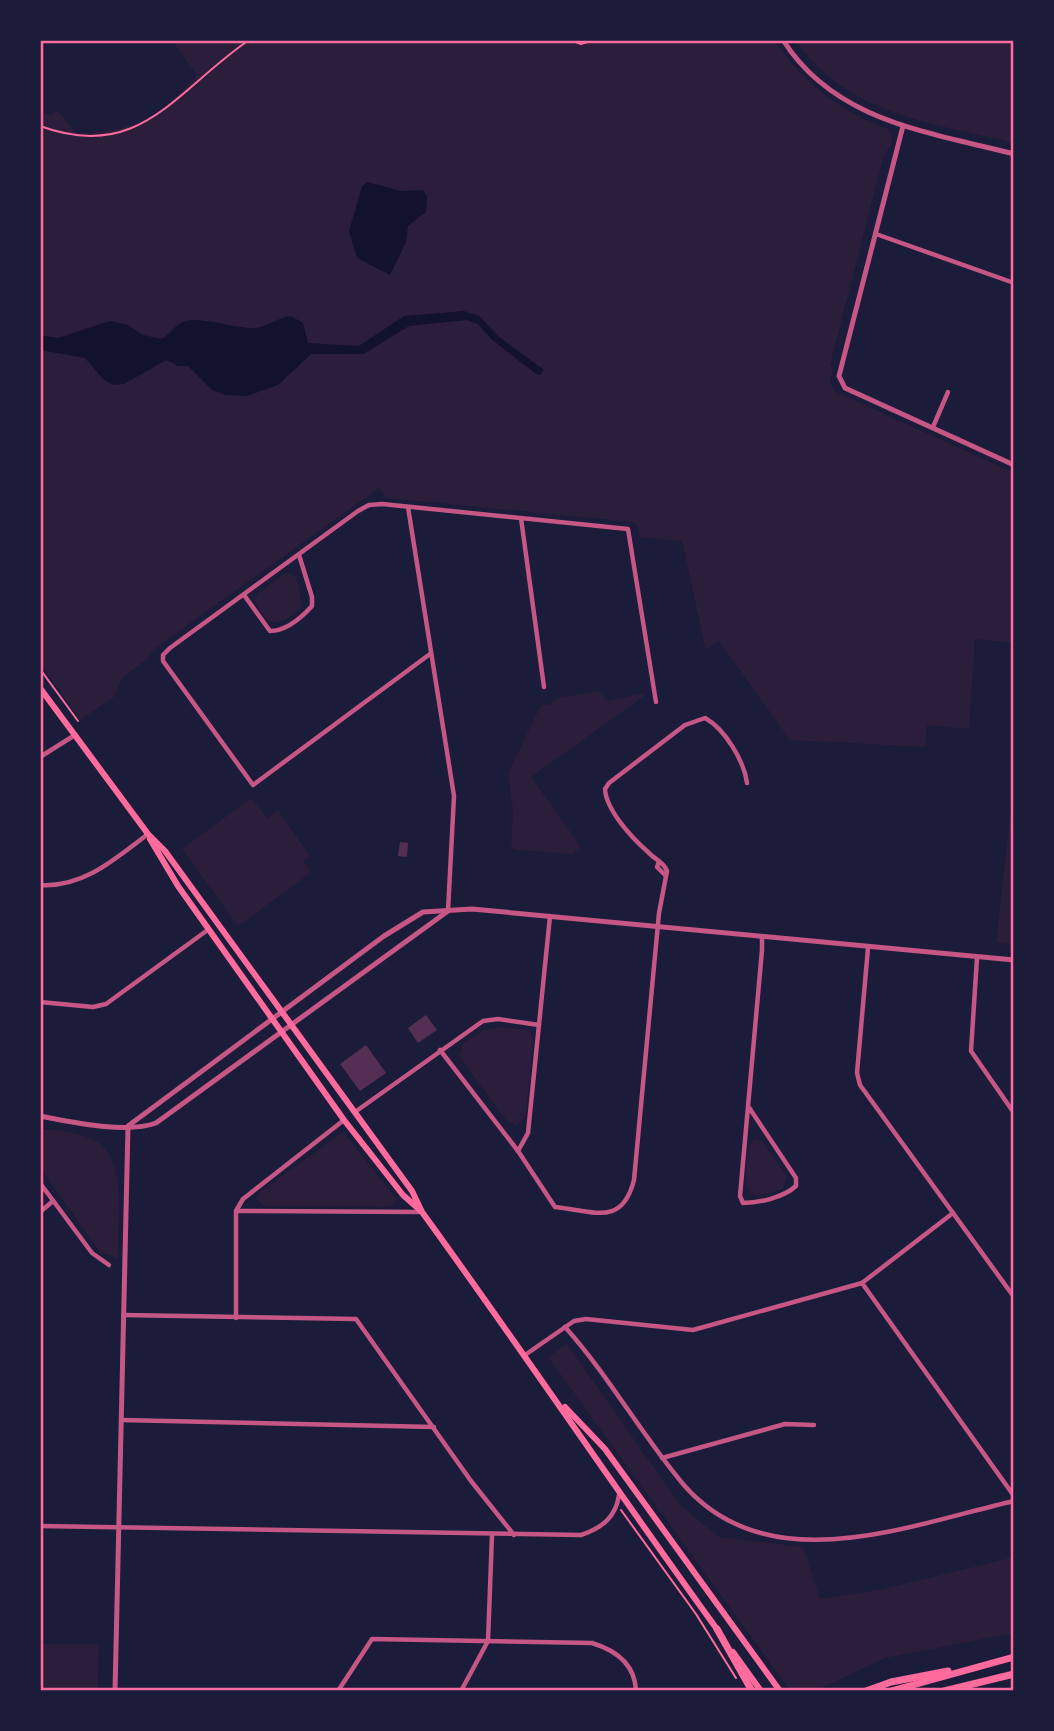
<svg xmlns="http://www.w3.org/2000/svg" width="1054" height="1731" font-family="'Varela Round',sans-serif">
<style>
.green{fill:#2a1e3b}
.water{fill:#12122b}
.building{fill:#542f53}
.lines{fill:none;stroke-linecap:round;stroke-linejoin:round}
.path{stroke:#ff6b9d;stroke-width:2}
.minor{stroke:#c65784;stroke-width:4.5}
.tertiary{stroke:#c65784;stroke-width:5}
.secondary{stroke:#ff6b9d;stroke-width:6}
.primary{stroke:#ff6b9d;stroke-width:7}
.neatline{fill:none;stroke:#ff6b9d;stroke-width:2.5}
</style>
<rect width="100%" height="100%" fill="#1b1b3a"/>
<g class="green">
<path d="M 172,40 L 774,40 C 805,84 839,111 890,130 L 892,142 L 883,158 L 830,365 L 833,367 L 830,382 L 834,391 L 1014,473 L 1014,643 L 975,639 L 969,729 L 927,725 L 925,747 L 790,740 L 719,641 L 706,650 L 682,541 L 640,537 L 637,525 L 632,522 L 387,498 L 379,488 L 150,652 L 148,658 L 122,678 L 114,697 L 80,720 L 40,663 L 40,112 L 51,115 L 57,110 L 77,134 C 135,130 158,119 197,75 Z"/>
<path d="M 795,40 L 1014,40 L 1014,143 C 928,121 851,117 795,40 Z"/>
<path d="M 286,573 L 297,577 L 302,607 C 281,626 267,631 255,600 L 259,593 Z"/>
<path d="M 598,691 L 608,701 L 644,693 L 644,696 L 531,777 L 581,847 L 572,854 L 516,850 L 511,847 L 513,810 L 508,773 L 541,705 L 548,705 L 557,698 Z"/>
<path d="M 1014,780 L 1014,944 L 996,943 Z"/>
<path d="M 251,798 L 267,818 L 278,810 L 310,856 L 303,861 L 310,870 L 308,875 L 238,926 L 182,849 Z"/>
<path d="M 499,1027 L 528,1030 L 533,1038 L 526,1115 L 517,1125 L 506,1120 L 459,1056 L 463,1043 L 484,1030 Z"/>
<path d="M 40,1128 C 57,1131 78,1132 94,1140 C 128,1157 118,1224 118,1258 L 100,1252 L 40,1167 Z"/>
<path d="M 343,1132 L 397,1200 L 390,1207 L 264,1206 L 257,1199 L 260,1192 Z"/>
<path d="M 754,1139 L 761,1140 L 787,1176 L 783,1189 L 757,1196 L 750,1193 C 744,1181 745,1151 754,1139 Z"/>
<path d="M 567,1344 L 680,1505 L 719,1537 L 803,1547 L 820,1599 L 884,1589 L 1014,1557 L 1014,1633 L 885,1658 L 815,1691 L 790,1690 L 548,1357 Z"/>
<path d="M 40,1644 L 99,1644 L 98,1691 L 40,1691 Z"/>
</g>
<g class="water">
<path d="M 367,182 L 401,191 L 423,190 L 427,197 L 426,212 L 408,226 L 406,242 L 390,275 L 357,258 L 349,231 L 362,186 Z"/>
<path d="M 464,311 L 479,316 L 498,336 L 544,370 L 540,375 L 536,374 L 491,339 L 478,324 L 467,320 L 409,326 L 364,354 L 311,354 L 278,385 L 247,396 L 225,395 L 212,390 L 188,366 L 178,366 L 166,360 L 124,384 L 113,385 L 103,379 L 85,358 L 40,350 L 40,335 L 58,338 L 110,321 L 128,325 L 143,335 L 162,339 C 170,334 175,325 183,322 C 197,315 235,329 254,328 C 269,327 278,317 291,316 L 303,323 L 308,343 L 359,346 L 404,316 Z"/>
</g>
<g class="building">
<path d="M 400,842 L 408,843 L 407,857 L 398,856 Z"/>
<path d="M 426,1015 L 437,1030 L 418,1043 L 408,1028 Z"/>
<path d="M 366,1045 L 386,1073 L 360,1091 L 340,1064 Z"/>
</g>
<g class="lines">
<g class="path">
<path d="M 570,40 L 581,44 L 594,40"/>
<path d="M 40,126 C 140,163 176,90 249,40"/>
<path d="M 40,669 L 78,721"/>
<path d="M 621,1510 L 696,1614 L 736,1678"/>
</g>
<g class="minor">
<path d="M 876,234 L 1014,283"/>
<path d="M 933,427 L 948,392"/>
<path d="M 408,507 L 454,796 L 448,911"/>
<path d="M 521,518 L 544,687"/>
<path d="M 244,595 L 270,631 C 286,631 302,617 312,606 L 312,597 L 299,555"/>
<path d="M 430,654 L 253,785 L 163,661 L 163,655 L 170,648 L 358,511 L 369,505 L 382,504 L 628,529 L 656,702"/>
<path d="M 40,757 L 75,735"/>
<path d="M 659,862 L 657,867 L 665,875"/>
<path d="M 40,885 C 83,888 115,859 148,834"/>
<path d="M 868,948 L 857,1073 L 860,1085 L 1014,1297"/>
<path d="M 977,958 L 971,1051 L 1014,1113"/>
<path d="M 40,1002 L 93,1007 L 106,1004 L 209,929"/>
<path d="M 440,1050 L 518,1151 L 555,1207 C 594,1211 622,1227 634,1180 L 659,913 L 667,871 C 664,862 654,859 648,852 C 632,838 606,810 605,789 L 609,783 L 685,725 L 705,718 C 725,729 744,761 747,783"/>
<path d="M 748,1106 L 796,1178 L 796,1186 C 784,1197 760,1203 743,1203 L 740,1196 L 762,950 L 762,938"/>
<path d="M 355,1112 L 483,1021 L 498,1019 L 539,1025"/>
<path d="M 518,1151 L 528,1133 L 550,916"/>
<path d="M 40,1183 L 92,1253 L 109,1265"/>
<path d="M 236,1211 L 421,1212"/>
<path d="M 40,1212 L 53,1201"/>
<path d="M 862,1283 L 1014,1496"/>
<path d="M 123,1315 L 356,1319 L 471,1481 L 514,1535"/>
<path d="M 236,1318 L 236,1211 L 243,1199 L 344,1120"/>
<path d="M 565,1327 C 609,1376 641,1434 683,1484 C 768,1583 909,1525 1014,1501"/>
<path d="M 525,1355 L 574,1321 L 586,1319 L 693,1330 L 862,1283 L 953,1213"/>
<path d="M 121,1420 L 434,1427"/>
<path d="M 662,1458 L 785,1424 L 814,1425"/>
<path d="M 40,1526 L 581,1535 C 602,1528 616,1517 619,1495"/>
<path d="M 338,1691 L 372,1639 L 592,1643 C 615,1650 635,1664 636,1691"/>
<path d="M 461,1691 L 488,1641 L 492,1535"/>
</g>
<g class="tertiary">
<path d="M 783,40 C 834,121 928,132 1014,154"/>
<path d="M 903,126 L 839,376 L 845,388 L 1014,465"/>
<path d="M 40,1116 C 72,1122 126,1134 156,1123 L 448,911"/>
<path d="M 115,1691 L 128,1126 L 384,936 L 423,912 L 472,909 L 1014,960"/>
</g>
<g class="secondary">
<path d="M 40,688 L 148,834 L 165,851 L 412,1191 L 422,1212 C 523,1351 618,1493 719,1632"/>
<path d="M 150,839 L 178,886 L 344,1120 L 403,1195 L 421,1211"/>
<path d="M 565,1407 L 605,1449 L 780,1691"/>
<path d="M 733,1652 L 761,1691"/>
</g>
<g class="primary">
<path d="M 717,1629 L 752,1691"/>
<path d="M 866,1691 L 891,1682 L 948,1671"/>
<path d="M 891,1691 L 1014,1657"/>
<path d="M 944,1691 L 1014,1674"/>
<path d="M 1013,1691 L 1014,1691"/>
</g>
</g>
<rect width="1054" height="1731" fill="none" stroke="#1b1b3a" stroke-width="84"/>
<rect x="42" y="42" width="970" height="1647" class="neatline"/>
</svg>
